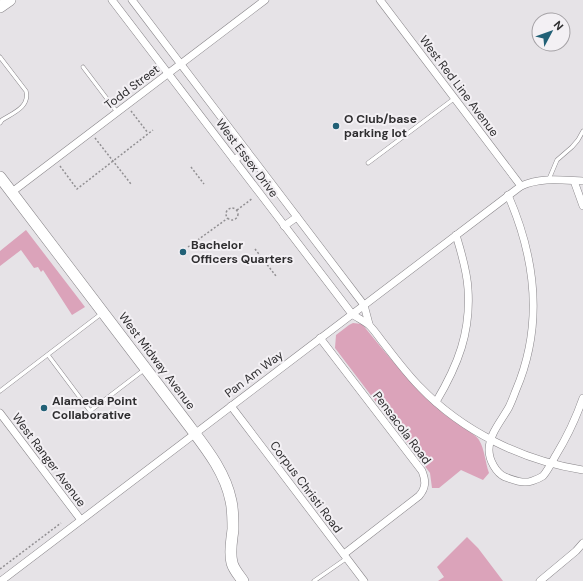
<svg xmlns="http://www.w3.org/2000/svg" width="583" height="581" font-family="'DM Sans',sans-serif">
<style>
.green{fill:#dba3ba}
.lines{fill:none;stroke-linecap:round;stroke-linejoin:round}
.lane-casing{stroke:#888589;stroke-width:4.5}
.street-casing{stroke:#888589;stroke-width:8}
.secondary-casing{stroke:#888589;stroke-width:12}
.path{stroke:#918f92;stroke-width:1.5;stroke-dasharray:2 2;stroke-linecap:butt}
.lane{stroke:#fff;stroke-width:3.5}
.street{stroke:#fff;stroke-width:7}
.secondary{stroke:#fff;stroke-width:11}
.poi-dot{fill:#216076;stroke:#f3f0f4;stroke-width:1.5}
.labels{text-anchor:middle;dominant-baseline:central;stroke-width:4;stroke-linejoin:round;paint-order:stroke}
.street-label{font-size:12px;fill:#2f2e30;stroke:#f3f0f4}
.poi-label{font-size:12px;font-weight:bold;fill:#2f2e30;stroke:#f3f0f4;text-anchor:start}
</style>
<rect width="100%" height="100%" fill="#e6e3e7"/>
<g class="green">
<path d="M 26,230 L 85,307 L 72,315 L 43,270 L 41,272 L 38,267 L 34,268 L 21,250 L 0,266 L 0,251 Z"/>
<path d="M 353,323 L 362,324 C 387,355 413,386 443,413 C 451,420 475,433 479,440 C 485,450 485,462 489,473 L 483,480 L 461,470 L 439,488 L 432,488 L 430,473 L 335,348 L 336,335 L 349,325 Z"/>
<path d="M 467,537 L 478,548 L 503,581 L 438,581 L 444,577 L 437,567 Z"/>
</g>
<g class="lines">
<g class="lane-casing">
<g id="lane">
<path d="M 0,57 L 26,91 C 30,107 13,113 2,120 L 0,123"/>
<path d="M 83,67 L 117,112"/>
<path d="M 368,163 L 455,98"/>
<path d="M 549,179 L 557,160 L 572,147 L 578,140 L 583,131"/>
<path d="M 48,355 L 90,411 L 145,369"/>
<path d="M 0,391 L 101,314"/>
<path d="M 314,581 L 347,558"/>
</g>
</g>
<g class="street-casing">
<g id="street">
<path d="M 112,0 L 352,314 C 357,318 365,321 370,326 C 375,331 380,339 385,345 C 396,359 407,374 420,387 C 462,431 523,461 583,470"/>
<path d="M 132,0 L 364,305 L 369,324"/>
<path d="M 380,0 L 521,186"/>
<path d="M 234,160 L 247,151"/>
<path d="M 574,181 L 583,206"/>
<path d="M 12,192 L 265,0"/>
<path d="M 508,195 C 536,259 544,324 516,390 C 514,395 512,401 509,407 C 502,420 489,434 489,450 C 489,460 496,473 505,477 C 513,480 523,484 532,481 C 535,480 540,478 543,476 C 548,470 552,462 556,455 C 567,437 576,418 583,398"/>
<path d="M 284,226 L 297,217"/>
<path d="M 320,338 L 422,471 C 426,481 426,488 419,496 L 344,554"/>
<path d="M 436,402 C 458,365 471,332 468,289 C 467,270 461,252 456,235"/>
<path d="M 231,406 L 364,581"/>
<path d="M 0,413 L 81,520"/>
<path d="M 1,581 L 521,186 C 541,177 561,180 583,181"/>
<path d="M 540,581 L 576,551 L 583,543"/>
</g>
</g>
<g class="secondary-casing">
<g id="secondary">
<path d="M 0,7 L 10,0"/>
<path d="M 0,177 L 187,423 C 205,447 225,471 231,501 C 233,510 233,519 233,529 C 232,540 229,551 232,563 C 234,570 239,575 243,581"/>
</g>
</g>
<g class="path">
<path d="M 131,111 L 148,133"/>
<path d="M 95,138 L 131,184"/>
<path d="M 60,166 L 77,189 L 153,130"/>
<path d="M 191,167 L 204,184"/>
<circle cx="232" cy="214" r="6"/>
<path d="M 237,210 L 253,198"/>
<path d="M 188,247 L 228,218"/>
<path d="M 255,249 L 276,276"/>
<path d="M 0,569 L 61,523"/>
</g>
<use href="#lane" class="lane"/>
<use href="#street" class="street"/>
<use href="#secondary" class="secondary"/>
</g>
<g class="poi-dot">
<circle cx="336" cy="126" r="4"/>
<circle cx="183" cy="252" r="4"/>
<circle cx="44" cy="408" r="4"/>
</g>
<g class="labels">
<g class="street-label">
<text transform="translate(459 86) rotate(53)">West Red Line Avenue</text>
<text transform="translate(132 87) rotate(-37)">Todd Street</text>
<text transform="translate(247 158) rotate(53)">West Essex Drive</text>
<text transform="translate(157 361) rotate(53)">West Midway Avenue</text>
<text transform="translate(254 374) rotate(-37)">Pan Am Way</text>
<text transform="translate(402 428) rotate(53)">Pensacola Road</text>
<text transform="translate(49 460) rotate(53)">West Ranger Avenue</text>
<text transform="translate(306 487) rotate(53)">Corpus Christi Road</text>
</g>
<g class="poi-label">
<text x="344" y="119">O Club/base<tspan x="344" dy="14">parking lot</tspan></text>
<text x="191" y="245">Bachelor<tspan x="191" dy="14">Officers Quarters</tspan></text>
<text x="52" y="401">Alameda Point<tspan x="52" dy="14">Collaborative</tspan></text>
</g>
</g>
<g transform="translate(551 32) rotate(49)"><circle r="19" fill="#f3f0f4" stroke="#a5a2a6"/>
<path d="M0-3L7 15L0 10L-7 15Z" fill="#216076"/>
<text y="-6" font-size="11" font-weight="bold" text-anchor="middle" fill="#2f2e30">N</text>
</g>
</svg>
